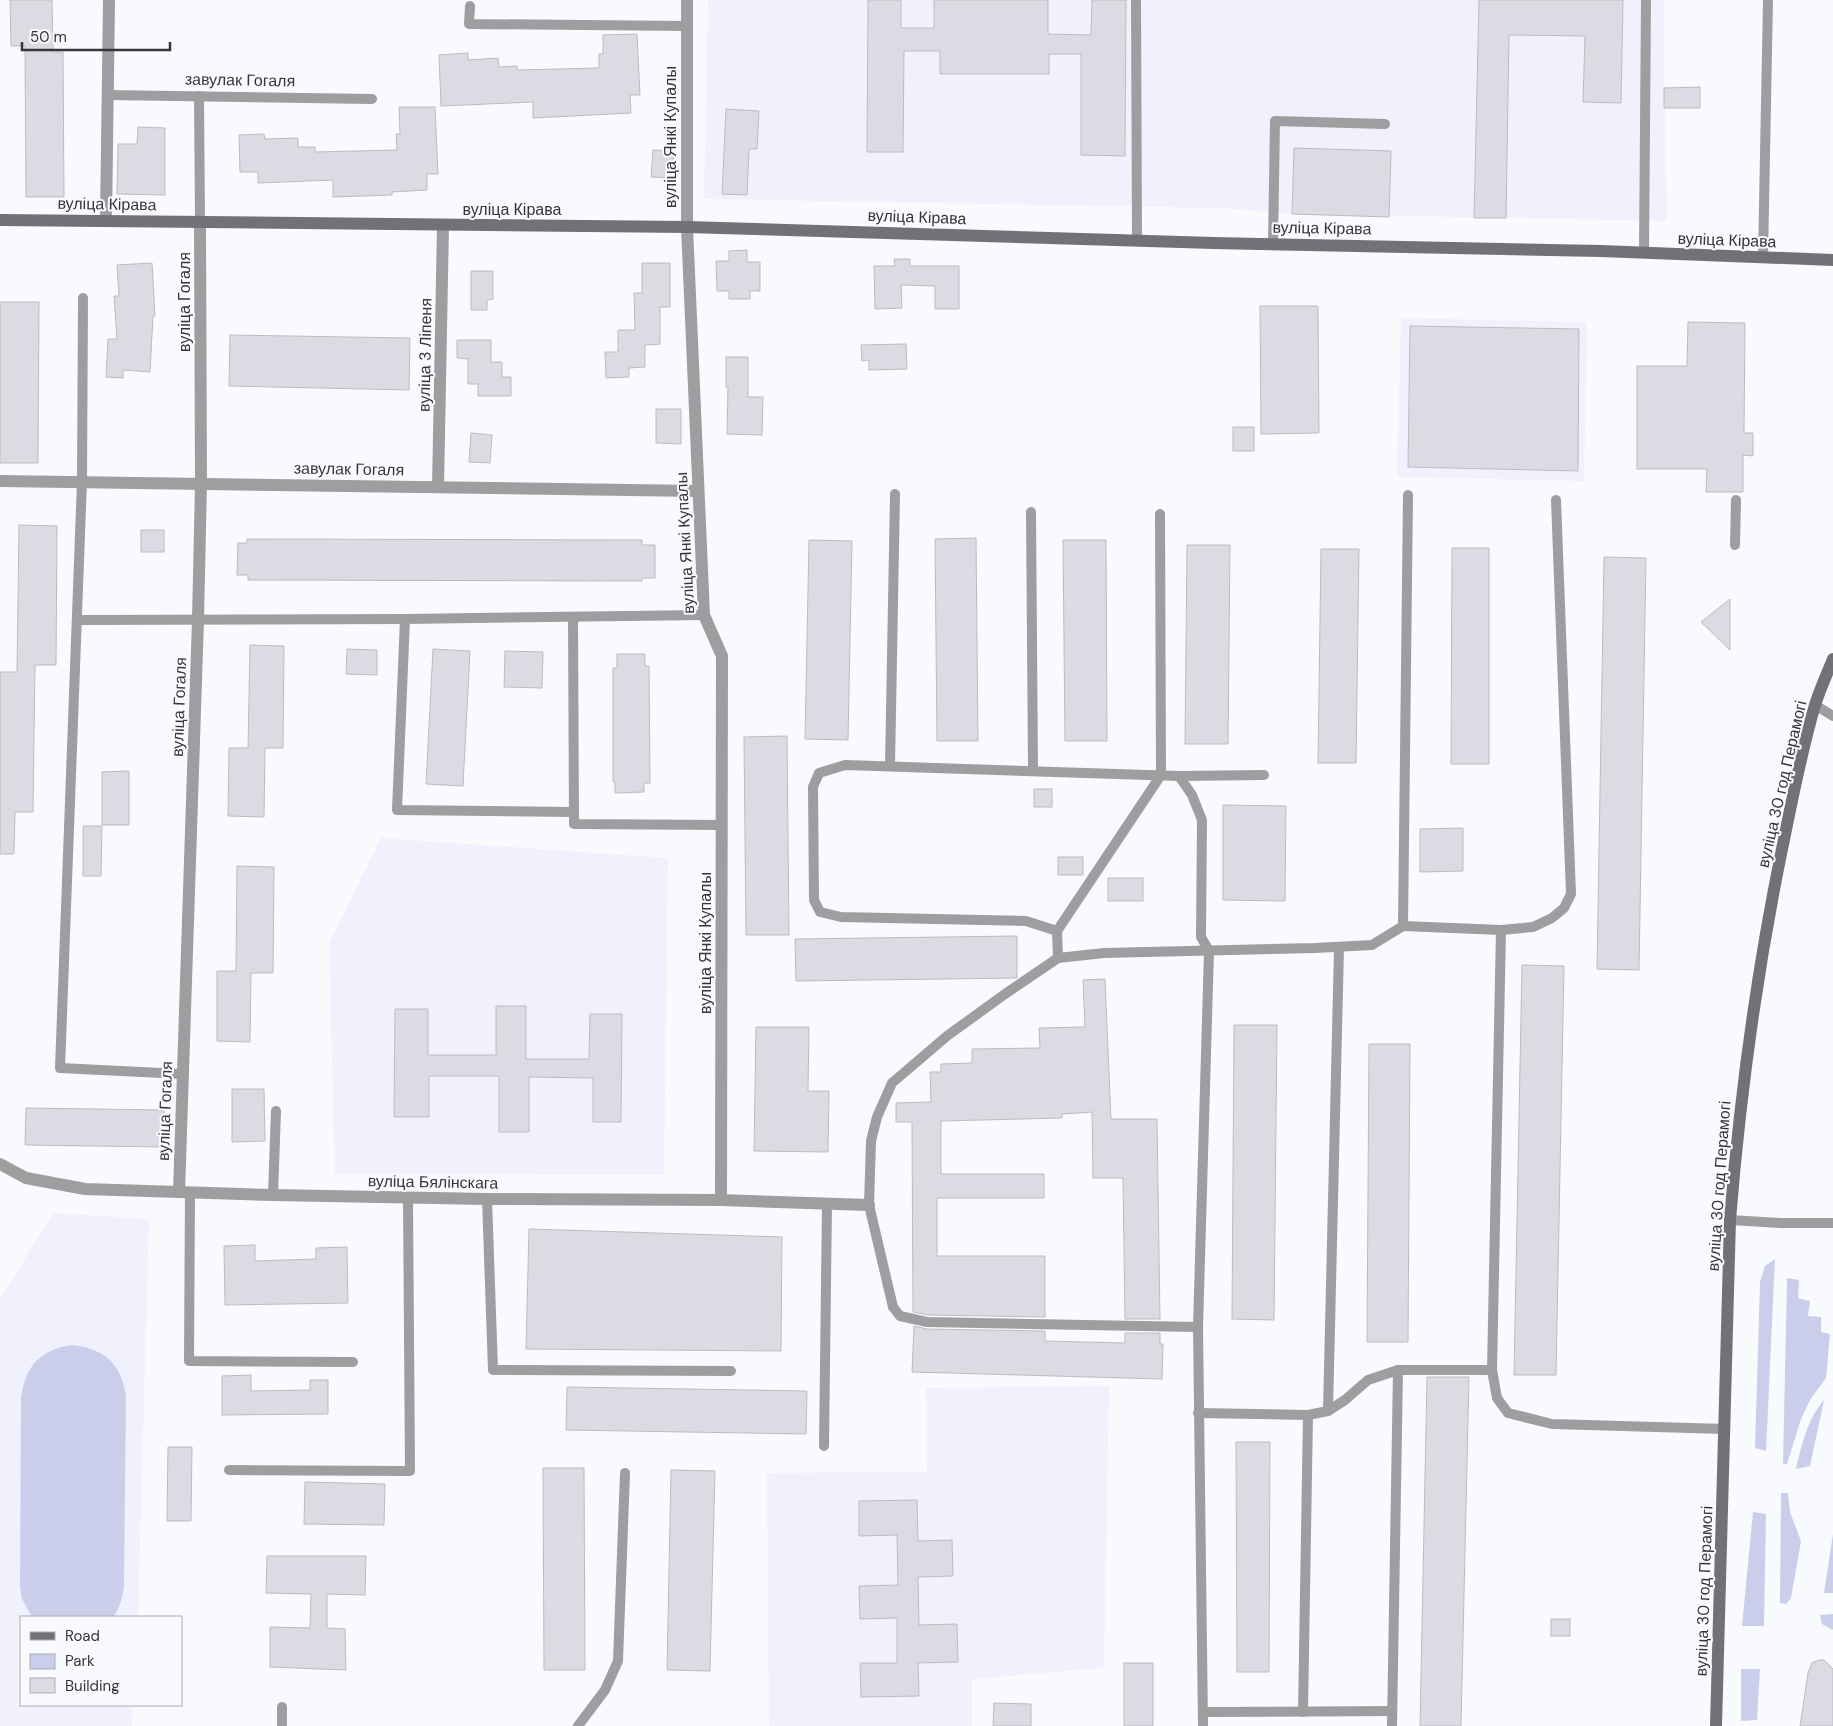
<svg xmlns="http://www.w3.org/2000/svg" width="1833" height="1726" font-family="'DM Sans',sans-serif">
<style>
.built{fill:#f0f1fd}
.green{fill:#caceeb}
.building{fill:#dbdce3;stroke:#bbbcc2}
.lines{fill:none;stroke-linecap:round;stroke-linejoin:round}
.lane{stroke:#9e9ea1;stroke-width:10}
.street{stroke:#9e9ea1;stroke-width:12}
.secondary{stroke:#727276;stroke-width:12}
.labels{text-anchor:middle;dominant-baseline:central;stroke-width:4;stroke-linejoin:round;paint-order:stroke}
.street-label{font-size:16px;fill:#353638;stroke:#f9fafe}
</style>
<rect width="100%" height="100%" fill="#f9fafe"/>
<g class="built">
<path d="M 708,0 L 1664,0 L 1664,88 L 1667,221 L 1292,214 L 1220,208 L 704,199 Z"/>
<path d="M 1401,318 L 1587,322 L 1584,481 L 1397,477 Z"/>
<path d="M 381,838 L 668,858 L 664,1175 L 335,1174 L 329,943 Z"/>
<path d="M 53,1213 L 149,1219 L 138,1617 L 21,1617 L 21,1705 L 133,1705 L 132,1726 L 0,1726 L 0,1300 Z"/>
<path d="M 1109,1386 L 1104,1668 L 972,1679 L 972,1726 L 769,1726 L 767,1473 L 927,1472 L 926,1388 Z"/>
</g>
<g class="green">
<path d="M 1775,1259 L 1766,1451 L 1755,1448 L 1760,1282 L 1765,1266 Z"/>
<path d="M 1787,1278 L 1799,1280 L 1798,1298 L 1810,1301 L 1808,1316 L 1821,1317 L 1821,1332 L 1830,1334 L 1826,1378 L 1810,1400 L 1801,1419 L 1787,1464 L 1783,1464 Z"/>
<path d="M 73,1345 C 105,1349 121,1364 126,1396 L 124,1585 C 123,1597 120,1607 113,1617 L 32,1617 L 22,1599 L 20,1586 L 21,1397 C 26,1365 41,1349 73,1345 Z"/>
<path d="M 1824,1400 L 1810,1466 L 1796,1469 C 1802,1444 1807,1420 1824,1400 Z"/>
<path d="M 1781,1493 L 1788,1493 L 1790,1512 L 1801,1541 L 1791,1598 L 1786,1604 L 1780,1603 Z"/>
<path d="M 1753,1512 L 1766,1514 L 1764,1626 L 1742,1626 Z"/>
<path d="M 1833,1534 L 1833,1593 L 1824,1593 Z"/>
<path d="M 1833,1614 L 1833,1630 L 1822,1624 L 1820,1615 Z"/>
<path d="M 1741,1669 L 1760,1669 L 1757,1720 L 1741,1721 Z"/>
</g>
<g class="building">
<path d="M 10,0 L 52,0 L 53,52 L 63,52 L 64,197 L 26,197 L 25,46 L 11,46 Z"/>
<path d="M 868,0 L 901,0 L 901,28 L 934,28 L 934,0 L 1048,0 L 1048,34 L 1091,35 L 1092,0 L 1126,0 L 1125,156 L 1081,155 L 1081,54 L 1049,54 L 1049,74 L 940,74 L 940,51 L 904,51 L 903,152 L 867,152 Z"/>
<path d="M 1479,0 L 1623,0 L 1621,103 L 1583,102 L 1585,36 L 1509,35 L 1506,218 L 1474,218 Z"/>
<path d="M 637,34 L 640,95 L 630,95 L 631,113 L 533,118 L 533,102 L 441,106 L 439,55 L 468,53 L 468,60 L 498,58 L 499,67 L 517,66 L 517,70 L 599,68 L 599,54 L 603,54 L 603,35 Z"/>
<path d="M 1700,87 L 1700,108 L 1664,108 L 1664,88 Z"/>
<path d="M 399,107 L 435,107 L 438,174 L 427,174 L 427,190 L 392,192 L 392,195 L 333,197 L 333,180 L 258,183 L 258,172 L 240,172 L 239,135 L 264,134 L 265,139 L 298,138 L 298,147 L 315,147 L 315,152 L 397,150 L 396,134 L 400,134 Z"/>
<path d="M 726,109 L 759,111 L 757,149 L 749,149 L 747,195 L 722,194 Z"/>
<path d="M 138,127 L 165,128 L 165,195 L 117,194 L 118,144 L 137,144 Z"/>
<path d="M 1294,148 L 1391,151 L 1389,217 L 1292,214 Z"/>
<path d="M 653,150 L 674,151 L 672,178 L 651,177 Z"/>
<path d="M 747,250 L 747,262 L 760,262 L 760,291 L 750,291 L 750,299 L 729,299 L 729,291 L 717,291 L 716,261 L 729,261 L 729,251 Z"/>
<path d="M 894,259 L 910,259 L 910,266 L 959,266 L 959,309 L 935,309 L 935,286 L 901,285 L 902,308 L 875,309 L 874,266 L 895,266 Z"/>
<path d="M 152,263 L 155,316 L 153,316 L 150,372 L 123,370 L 123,378 L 106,377 L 108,339 L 117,339 L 114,296 L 119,296 L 117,265 Z"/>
<path d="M 642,263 L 670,263 L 670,307 L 660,307 L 660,344 L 645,345 L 645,367 L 629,368 L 629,377 L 606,378 L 605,352 L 618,352 L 618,330 L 635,330 L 634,293 L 642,293 Z"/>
<path d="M 471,271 L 493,271 L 493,299 L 487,300 L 487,310 L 471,310 Z"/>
<path d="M 0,302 L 39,302 L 38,463 L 0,463 Z"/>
<path d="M 1260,306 L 1318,306 L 1319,433 L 1261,434 Z"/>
<path d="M 1688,322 L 1745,323 L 1744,433 L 1753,433 L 1753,456 L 1743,455 L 1743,492 L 1706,492 L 1707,469 L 1637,469 L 1637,366 L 1687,366 Z"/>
<path d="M 1410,326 L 1579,329 L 1578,471 L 1408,467 Z"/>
<path d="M 230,335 L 410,338 L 409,390 L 229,386 Z"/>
<path d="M 457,340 L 491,340 L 491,362 L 502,362 L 502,377 L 511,377 L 511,396 L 478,396 L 478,384 L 468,384 L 468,359 L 457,358 Z"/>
<path d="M 906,344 L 907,369 L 869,370 L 869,360 L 862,361 L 861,345 Z"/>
<path d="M 726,357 L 748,357 L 748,397 L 763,397 L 762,435 L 727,434 L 728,387 L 726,387 Z"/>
<path d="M 656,409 L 681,409 L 681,444 L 656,443 Z"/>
<rect x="1233" y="427" width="21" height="24"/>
<path d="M 471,433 L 492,435 L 490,463 L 469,462 Z"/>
<path d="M 19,525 L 57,526 L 56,665 L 35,665 L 33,812 L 15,812 L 14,854 L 0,854 L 0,672 L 17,672 Z"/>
<rect x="141" y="530" width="23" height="22"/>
<path d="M 976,538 L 978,741 L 937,741 L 935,539 Z"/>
<path d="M 247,539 L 642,540 L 642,545 L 655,545 L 655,578 L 642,578 L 642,581 L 248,580 L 248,575 L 237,575 L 238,543 L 247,543 Z"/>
<path d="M 809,540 L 852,541 L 848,740 L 805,739 Z"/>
<path d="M 1063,540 L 1106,540 L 1107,741 L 1065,741 Z"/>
<path d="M 1187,545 L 1230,545 L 1228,744 L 1185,744 Z"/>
<path d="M 1452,548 L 1489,548 L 1489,764 L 1451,764 Z"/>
<path d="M 1321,549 L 1359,549 L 1356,763 L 1318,763 Z"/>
<path d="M 1604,557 L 1646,558 L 1639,970 L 1597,969 Z"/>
<path d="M 1730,599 L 1730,650 L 1701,622 Z"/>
<path d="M 250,645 L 284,646 L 283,748 L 265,748 L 264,817 L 228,816 L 229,748 L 248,748 Z"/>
<path d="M 347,649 L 377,650 L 377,675 L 346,674 Z"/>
<path d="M 433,649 L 470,651 L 463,786 L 426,784 Z"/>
<path d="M 505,651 L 543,652 L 542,688 L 504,687 Z"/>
<path d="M 617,654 L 645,654 L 645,666 L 649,666 L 650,783 L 644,783 L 644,792 L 615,793 L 615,782 L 613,782 L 613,668 L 617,668 Z"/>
<path d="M 787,736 L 789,935 L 746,935 L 744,737 Z"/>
<path d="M 129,771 L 129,825 L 102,825 L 102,772 Z"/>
<rect x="1034" y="789" width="18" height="18"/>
<path d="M 1223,805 L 1286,806 L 1285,901 L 1223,900 Z"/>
<path d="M 83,826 L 102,826 L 101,876 L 83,876 Z"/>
<path d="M 1463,828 L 1463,871 L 1420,872 L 1420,829 Z"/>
<rect x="1058" y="857" width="25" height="18"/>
<path d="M 237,866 L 274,867 L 273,973 L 251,973 L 250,1042 L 217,1041 L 217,971 L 236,971 Z"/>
<rect x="1108" y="878" width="35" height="23"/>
<path d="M 1017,936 L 1017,978 L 796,981 L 795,939 Z"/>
<path d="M 1522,965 L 1564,966 L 1556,1375 L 1514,1375 Z"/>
<path d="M 1105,979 L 1111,1119 L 1157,1119 L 1160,1319 L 1125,1319 L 1123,1178 L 1093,1178 L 1092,1112 L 1062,1114 L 1062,1118 L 941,1121 L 941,1174 L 1044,1174 L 1044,1198 L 937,1198 L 937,1256 L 1045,1256 L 1045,1317 L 928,1315 L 913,1312 L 912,1122 L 896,1122 L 896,1103 L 931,1102 L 930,1072 L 941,1072 L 941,1064 L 972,1063 L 972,1049 L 1040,1048 L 1039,1028 L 1085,1027 L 1083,980 Z"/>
<path d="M 496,1006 L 526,1006 L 526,1059 L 589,1059 L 590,1014 L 622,1014 L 621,1122 L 593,1122 L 593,1078 L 529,1077 L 529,1132 L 499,1132 L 499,1076 L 429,1076 L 429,1117 L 394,1117 L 395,1009 L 428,1009 L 428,1055 L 496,1055 Z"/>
<path d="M 1234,1025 L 1277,1025 L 1274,1320 L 1232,1319 Z"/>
<path d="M 756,1027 L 809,1027 L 808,1091 L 829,1091 L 828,1152 L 754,1151 Z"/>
<path d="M 1369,1044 L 1410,1044 L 1408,1342 L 1367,1342 Z"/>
<path d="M 232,1089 L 264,1089 L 265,1141 L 232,1142 Z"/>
<path d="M 26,1108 L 164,1110 L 163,1147 L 25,1145 Z"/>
<path d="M 529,1229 L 782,1237 L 781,1351 L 526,1349 Z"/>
<path d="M 255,1245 L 255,1261 L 316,1259 L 316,1248 L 347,1247 L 348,1303 L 225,1305 L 224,1246 Z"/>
<path d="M 914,1326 L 927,1329 L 1045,1331 L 1045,1341 L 1125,1343 L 1125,1333 L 1160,1333 L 1160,1344 L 1163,1344 L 1162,1379 L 912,1372 Z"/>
<path d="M 251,1375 L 251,1391 L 310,1390 L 310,1380 L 328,1380 L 328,1414 L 222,1415 L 222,1376 Z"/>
<path d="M 1427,1377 L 1469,1377 L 1461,1726 L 1420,1726 Z"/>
<path d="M 567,1387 L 807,1391 L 806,1434 L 566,1430 Z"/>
<path d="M 1236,1442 L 1270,1442 L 1269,1672 L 1237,1672 Z"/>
<path d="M 168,1447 L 192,1447 L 191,1521 L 167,1521 Z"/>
<path d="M 543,1468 L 584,1468 L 585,1670 L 544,1670 Z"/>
<path d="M 671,1470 L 715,1471 L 710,1671 L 667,1670 Z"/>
<path d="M 305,1482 L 385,1484 L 384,1525 L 304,1524 Z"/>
<path d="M 917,1500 L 918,1541 L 952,1540 L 953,1576 L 918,1577 L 919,1625 L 957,1624 L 958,1662 L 918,1663 L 919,1696 L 861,1697 L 860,1663 L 897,1663 L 897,1618 L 860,1619 L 859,1586 L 898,1585 L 897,1535 L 859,1536 L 859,1501 Z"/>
<path d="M 267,1556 L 366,1556 L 365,1595 L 327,1594 L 327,1628 L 345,1629 L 346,1670 L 270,1667 L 270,1627 L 310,1628 L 311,1594 L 266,1593 Z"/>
<rect x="1551" y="1619" width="19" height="17"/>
<path d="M 1819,1660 L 1824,1660 L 1833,1669 L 1833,1726 L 1800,1726 L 1808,1673 L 1812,1663 Z"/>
<rect x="1124" y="1663" width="29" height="63"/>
<path d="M 994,1703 L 1031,1704 L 1031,1726 L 993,1726 Z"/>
</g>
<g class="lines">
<g class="lane">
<path d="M 1136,0 L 1137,240"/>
<path d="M 470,6 L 469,24 L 686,26"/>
<path d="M 108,95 L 372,99"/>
<path d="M 199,96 L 200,222"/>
<path d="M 1273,244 L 1275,121 L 1385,124"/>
<path d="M 1644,253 L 1646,0"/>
<path d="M 1763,258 L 1768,0"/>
<path d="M 83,298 L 82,481 L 60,1068 L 182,1074"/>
<path d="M 1031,512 L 1033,770"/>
<path d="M 1735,545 L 1736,500"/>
<path d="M 573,617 L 574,824 L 721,825"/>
<path d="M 405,619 L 397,810 L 574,812"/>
<path d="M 77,620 L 405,619 L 704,615"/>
<path d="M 1815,705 L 1833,716"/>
<path d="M 890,766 L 895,494"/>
<path d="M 1179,776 L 1264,775"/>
<path d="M 1403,926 L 1408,495"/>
<path d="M 1501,930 L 1492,1370 L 1497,1398 L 1508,1413 L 1552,1424 L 1725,1429"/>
<path d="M 1057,931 L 1161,775 L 1160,514"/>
<path d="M 1058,958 L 1057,931 L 1026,921 L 841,917 L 820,912 L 814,900 L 813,787 L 819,773 L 845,765 L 1179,776 L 1192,795 L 1202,820 L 1201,937 L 1209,951 L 1198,1327 L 1203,1726"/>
<path d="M 190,1192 L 189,1361 L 353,1362"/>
<path d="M 273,1195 L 276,1111"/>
<path d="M 487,1199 L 493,1370 L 731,1371"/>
<path d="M 1730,1220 L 1781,1223 L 1833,1223"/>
<path d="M 1198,1327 L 927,1322 L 900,1316 L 893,1307 L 869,1205 L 871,1141 L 877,1117 L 892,1083 L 947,1036 L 1005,994 L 1058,958 L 1104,953 L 1315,948 L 1372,945 L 1403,926 L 1501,930 L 1533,927 L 1552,918 L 1564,908 L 1571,894 L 1556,500"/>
<path d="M 1328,1411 L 1339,948"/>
<path d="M 1198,1413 L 1308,1415 L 1328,1411 L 1345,1400 L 1368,1380 L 1398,1370 L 1492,1370"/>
<path d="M 824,1446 L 827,1204"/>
<path d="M 229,1470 L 410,1471 L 408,1198"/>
<path d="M 282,1707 L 282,1726"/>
<path d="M 1203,1712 L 1392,1711"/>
<path d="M 1303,1712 L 1308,1415"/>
<path d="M 578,1726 L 605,1690 L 618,1661 L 625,1473"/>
<path d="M 1392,1726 L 1398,1370"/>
</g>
<g class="street">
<path d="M 687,0 L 687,227 L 704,615 L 722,656 L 721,1200"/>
<path d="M 106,220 L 109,0"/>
<path d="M 0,481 L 698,491"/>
<path d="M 438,487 L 443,225"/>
<path d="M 0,1164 L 26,1178 L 85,1189 L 273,1195 L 487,1199 L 721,1200 L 869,1205"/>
<path d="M 179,1192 L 198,620 L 201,483 L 200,222"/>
</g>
<g class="secondary">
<path d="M 0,220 L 687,227 L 1214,243 L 1601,251 L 1833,260"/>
<path d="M 1716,1726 L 1730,1220 C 1740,1095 1757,971 1782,849 C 1792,801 1801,752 1815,705 C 1820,689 1827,674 1833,659"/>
</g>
</g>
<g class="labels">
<g class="street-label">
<text transform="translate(240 80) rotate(1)">завулак Гогаля</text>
<text transform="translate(670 137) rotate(-90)">вуліца Янкі Купалы</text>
<text transform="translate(107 204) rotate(1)">вуліца Кірава</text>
<text x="512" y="209">вуліца Кірава</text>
<text transform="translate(917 217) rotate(2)">вуліца Кірава</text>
<text transform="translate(1322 228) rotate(1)">вуліца Кірава</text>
<text transform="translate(1727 240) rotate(2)">вуліца Кірава</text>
<text transform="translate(184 302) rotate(-90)">вуліца Гогаля</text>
<text transform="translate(425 355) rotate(-89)">вуліца 3 Ліпеня</text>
<text transform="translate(349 469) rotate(1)">завулак Гогаля</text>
<text transform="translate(685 543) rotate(-93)">вуліца Янкі Купалы</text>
<text transform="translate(179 707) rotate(-88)">вуліца Гогаля</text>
<text transform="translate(1782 784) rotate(-77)">вуліца 30 год Перамогі</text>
<text transform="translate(705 943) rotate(-90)">вуліца Янкі Купалы</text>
<text transform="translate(165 1111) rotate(-88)">вуліца Гогаля</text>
<text transform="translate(433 1182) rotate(1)">вуліца Бялінскага</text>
<text transform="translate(1719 1186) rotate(-86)">вуліца 30 год Перамогі</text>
<text transform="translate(1704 1591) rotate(-88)">вуліца 30 год Перамогі</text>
</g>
</g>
<rect x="20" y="1616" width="162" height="90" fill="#f9fafe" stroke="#abacaf"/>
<rect x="30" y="1632" width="25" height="8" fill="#727276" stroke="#abacaf"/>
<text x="65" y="1641" font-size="15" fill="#353638">Road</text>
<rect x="30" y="1654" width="25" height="15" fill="#caceeb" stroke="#abacaf"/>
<text x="65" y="1666" font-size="15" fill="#353638">Park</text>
<rect x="30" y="1678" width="25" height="15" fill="#dbdce3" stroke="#abacaf"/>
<text x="65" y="1691" font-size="15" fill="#353638">Building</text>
<path d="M22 42v8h148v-8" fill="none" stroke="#353638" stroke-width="2.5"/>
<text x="30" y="42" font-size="15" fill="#353638" stroke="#f9fafe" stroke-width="4" paint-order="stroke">50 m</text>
</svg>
